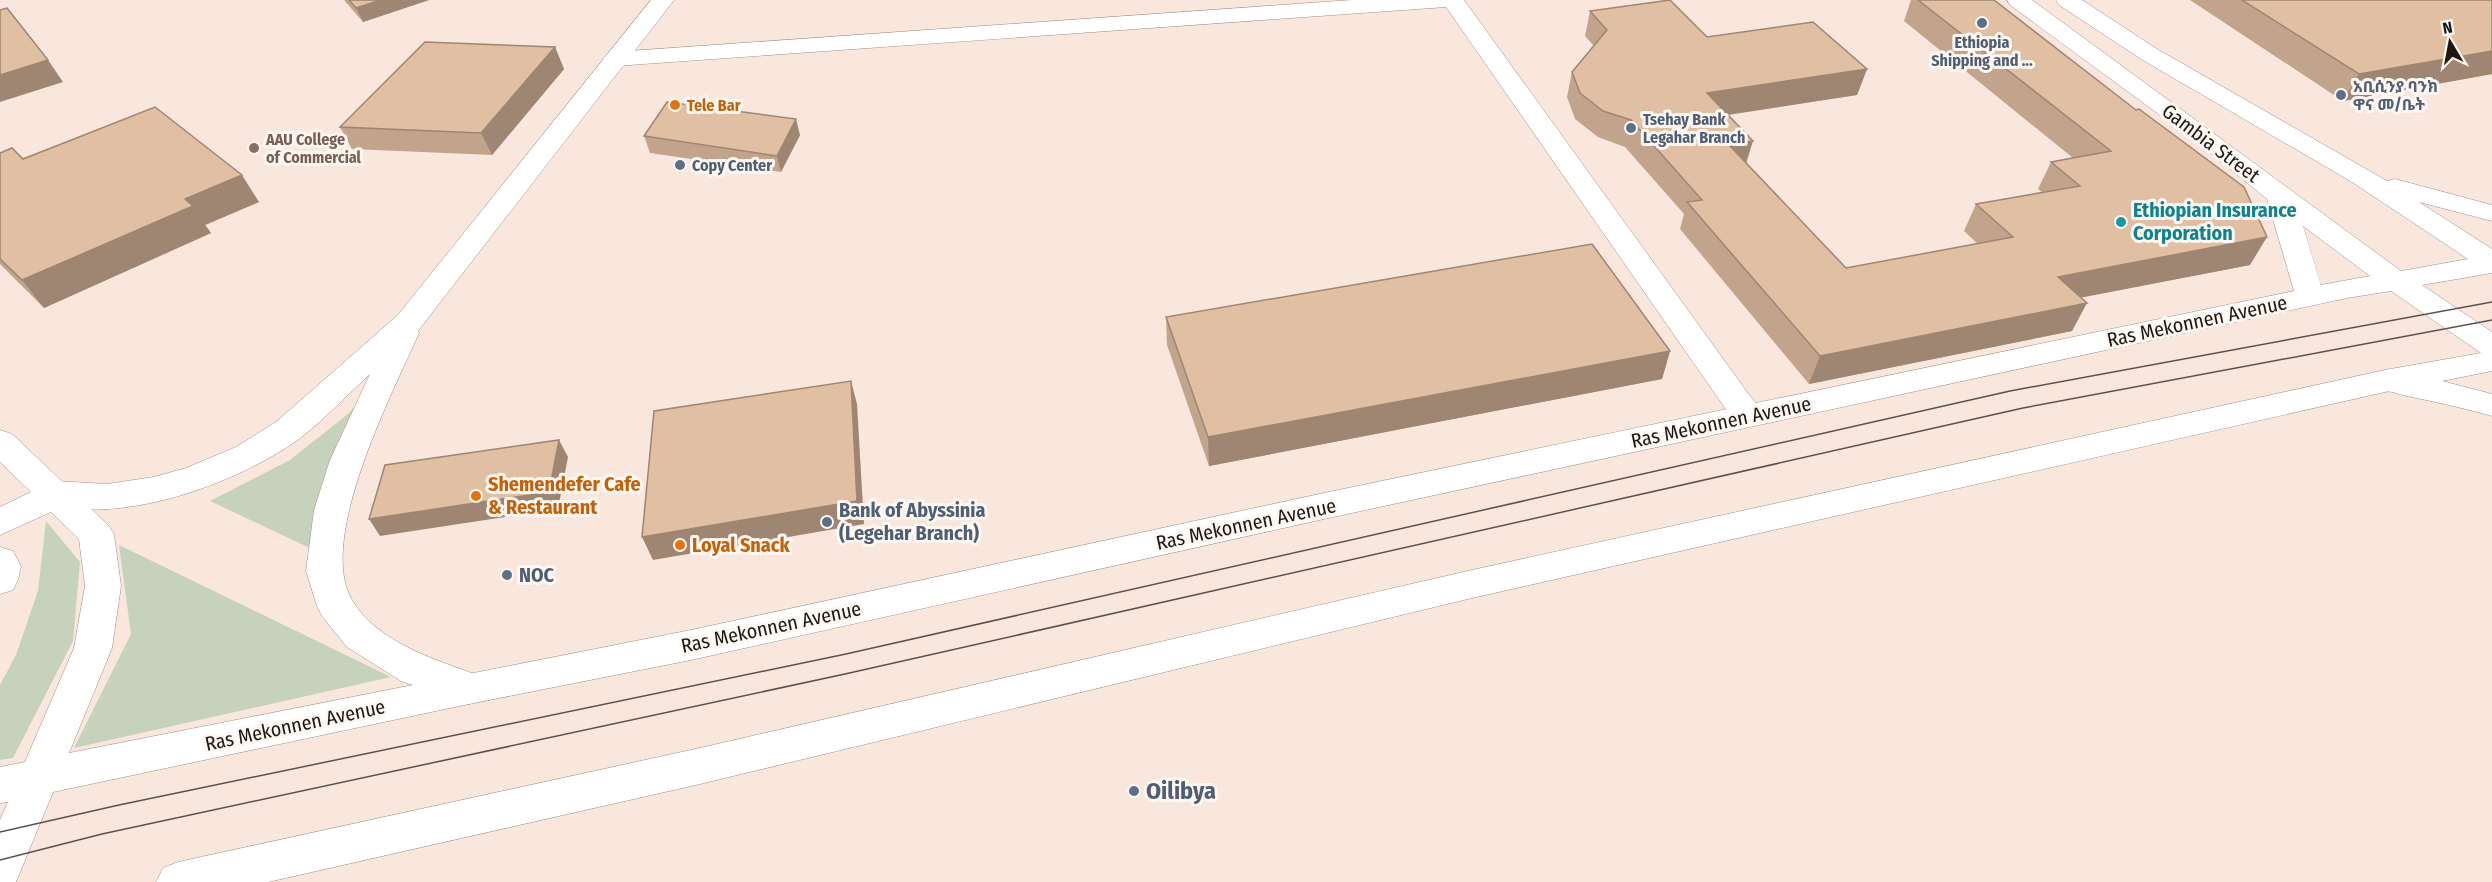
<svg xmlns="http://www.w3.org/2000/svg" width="2492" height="882" font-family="'Fira Sans Condensed','Noto Sans Ethiopic',sans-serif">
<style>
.green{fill:#c6d2bb}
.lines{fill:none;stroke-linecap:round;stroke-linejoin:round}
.street-casing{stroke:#a08f86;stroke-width:1}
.secondary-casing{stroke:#a08f86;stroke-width:1}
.primary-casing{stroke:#a08f86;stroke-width:1}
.street{fill:#fff;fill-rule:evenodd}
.secondary{fill:#fff;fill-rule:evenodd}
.primary{fill:#fff;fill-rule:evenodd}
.tram{stroke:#5b514c;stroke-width:1.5}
.wall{fill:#c2a48c}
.shaded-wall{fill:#9e8672}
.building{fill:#e1bfa3;stroke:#9e8672;stroke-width:1.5}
.service-dot{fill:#5c6f8a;stroke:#fef7f2;stroke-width:2}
.food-dot{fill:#e8710a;stroke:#fef7f2;stroke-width:2}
.education-dot{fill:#8d6e63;stroke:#fef7f2;stroke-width:2}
.culture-dot{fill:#0f9aa8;stroke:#fef7f2;stroke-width:2}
.labels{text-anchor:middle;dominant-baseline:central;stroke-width:6;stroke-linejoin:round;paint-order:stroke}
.far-service-label{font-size:16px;font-weight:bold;fill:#4e5e75;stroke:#fef7f2;text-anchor:start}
.far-food-label{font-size:16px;font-weight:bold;fill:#c56008;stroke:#fef7f2;text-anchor:start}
.far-education-label{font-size:16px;font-weight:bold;fill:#785e54;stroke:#fef7f2;text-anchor:start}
.street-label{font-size:20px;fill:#1e1814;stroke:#fef7f2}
.culture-label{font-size:20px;font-weight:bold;fill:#0d838f;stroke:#fef7f2;text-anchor:start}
.food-label{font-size:20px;font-weight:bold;fill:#c56008;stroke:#fef7f2;text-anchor:start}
.service-label{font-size:20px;font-weight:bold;fill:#4e5e75;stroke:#fef7f2;text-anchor:start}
.near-service-label{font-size:24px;font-weight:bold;fill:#4e5e75;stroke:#fef7f2;text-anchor:start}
</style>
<rect width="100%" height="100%" fill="#f9e7dd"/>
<g class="green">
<path d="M 394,361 L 314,550 L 210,501 L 290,460 L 348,414 Z"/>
<path d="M 46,521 L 80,562 L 73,641 L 13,758 L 0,760 L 0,685 L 16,655 L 38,591 Z"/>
<path d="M 119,545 L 391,677 L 74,748 L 131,634 Z"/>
</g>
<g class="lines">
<g class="street-casing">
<path id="street" d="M 1352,0 L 1464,0 L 1747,392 L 1766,416 L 1761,424 C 1743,429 1736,422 1725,408 L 1446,7 L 615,66 L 607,64 L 603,59 L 607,54 L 615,52 Z"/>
</g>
<g class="secondary-casing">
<path id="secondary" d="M 651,0 L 674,0 L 418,331 L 419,333 C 393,392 316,540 352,600 C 377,643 439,661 483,677 L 488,688 L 483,699 L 469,704 L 401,681 L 347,647 L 322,616 L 317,606 L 306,571 L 314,510 L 330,460 L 370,374 C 347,395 324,420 299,439 C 236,484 121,526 44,503 L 39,494 L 44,485 L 56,481 L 107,484 L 154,477 L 186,468 L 236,447 L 276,422 L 398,315 Z"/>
</g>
<g class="primary-casing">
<g id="primary">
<path d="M 2007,0 L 2032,0 L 2401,271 L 2468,259 L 2352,182 L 2141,59 L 2059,5 L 2056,0 L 2082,0 L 2157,49 L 2387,181 L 2395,179 L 2492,205 L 2492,221 L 2419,202 L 2492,249 L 2492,273 L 2422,285 L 2492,332 L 2492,371 L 2442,381 L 2492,394 L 2492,416 C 2464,408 2436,402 2407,396 C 2399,395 2392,390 2385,392 L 1472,598 L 700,784 L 268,882 L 156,882 L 163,868 L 178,862 L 700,748 L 1472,570 L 2385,370 L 2481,353 L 2391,291 L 2347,298 L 1324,519 L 691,660 L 469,704 L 53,792 L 16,882 L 0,882 L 0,820 L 8,802 L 0,803 L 0,767 L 25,762 L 74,648 L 85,586 L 79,539 L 51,512 L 0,535 L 0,507 L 31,492 L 0,462 L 0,430 L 12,434 L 108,525 L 114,534 L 121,586 L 112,648 L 69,753 L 691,630 L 1324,493 L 2294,291 L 2267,199 L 2198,143 L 2010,5 ZM 2303,226 L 2370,276 L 2321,285 Z"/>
<path d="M 0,547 L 13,551 L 21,566 L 18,580 L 13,590 L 0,594 Z"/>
</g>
</g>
<use href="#street" class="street"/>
<use href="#secondary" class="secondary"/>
<use href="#primary" class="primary"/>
<g class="tram">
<path d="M 0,832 L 119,805 L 846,654 L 2010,391 L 2492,302"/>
<path d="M 0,860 L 102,834 L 845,674 L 2023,408 L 2492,320"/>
</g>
</g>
<g class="wall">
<path d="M 344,0 L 429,0 L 363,22 Z"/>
<path d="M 1911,0 L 1994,0 L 2250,265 L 2081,297 L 2072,331 L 1809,384 L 1680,229 L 1684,214 L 1625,147 L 1598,137 L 1575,119 L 1567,97 L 1572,72 L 1594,46 L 1585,36 L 1590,11 L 1707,37 L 1867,69 L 1857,95 L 1728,115 L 1746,163 L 1846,268 L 1978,244 L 1964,231 L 1976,204 L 2042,192 L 2038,189 L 2051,162 L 2073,158 L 1904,21 Z"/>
<path d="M 2190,0 L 2492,0 L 2492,74 L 2343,101 Z"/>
<path d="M 555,47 L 564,69 L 492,155 L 352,149 L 340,127 Z"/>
<path d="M 800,135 L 781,172 L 650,153 L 644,136 Z"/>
<path d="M 0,153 L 23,159 L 259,202 L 205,225 L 211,233 L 44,308 L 0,264 Z"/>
<path d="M 1166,317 L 1670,351 L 1662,379 L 1209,466 L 1167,345 Z"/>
</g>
<g class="shaded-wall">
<path d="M 381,0 L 429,0 L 363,22 L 356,8 Z"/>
<path d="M 555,47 L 564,69 L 492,155 L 481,133 Z"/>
<path d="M 2492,51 L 2492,74 L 2343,101 L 2359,74 Z"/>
<path d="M 48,60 L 63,82 L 0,102 L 0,75 Z"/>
<path d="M 1867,69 L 1857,95 L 1700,119 L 1707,93 Z"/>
<path d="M 796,119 L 800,135 L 781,172 L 777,156 Z"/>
<path d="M 1753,141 L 1745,167 L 1729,145 Z"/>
<path d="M 242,175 L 259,202 L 205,225 L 211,233 L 44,308 L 22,280 L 185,199 Z"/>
<path d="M 2267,237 L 2250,265 L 2043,305 L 2058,277 Z"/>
<path d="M 2087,303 L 2072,331 L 1809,384 L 1820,356 Z"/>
<path d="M 1670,351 L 1662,379 L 1209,466 L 1208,437 Z"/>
<path d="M 851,381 L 857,404 L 864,524 L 653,560 L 642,537 Z"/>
<path d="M 559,440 L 568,457 L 558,509 L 380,536 L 369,519 Z"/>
</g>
<g class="building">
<path d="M 349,0 L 381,0 L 356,8 Z"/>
<path d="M 1670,0 L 1707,37 L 1813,22 L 1867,69 L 1707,93 L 1753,141 L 1729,145 L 1846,268 L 2013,237 L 1976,204 L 2080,186 L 2051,162 L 2111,151 L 1918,0 L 1994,0 L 2136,110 L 2139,109 L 2244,187 L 2267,237 L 2058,277 L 2087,303 L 1820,356 L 1687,202 L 1702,200 L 1631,120 L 1603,111 L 1580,93 L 1572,72 L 1607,30 L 1590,11 Z"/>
<path d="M 2242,0 L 2492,0 L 2492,51 L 2359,74 Z"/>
<path d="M 7,8 L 48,60 L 0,75 L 0,10 Z"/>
<path d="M 425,42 L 555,47 L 481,133 L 340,127 Z"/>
<path d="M 667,102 L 796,119 L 777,156 L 644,136 Z"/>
<path d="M 155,107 L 242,175 L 185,199 L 193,206 L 22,280 L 0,259 L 0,153 L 12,148 L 23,159 Z"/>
<path d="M 1592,244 L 1670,351 L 1208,437 L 1166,317 Z"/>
<path d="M 851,381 L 857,501 L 642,537 L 654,411 Z"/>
<path d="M 559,440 L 549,492 L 369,519 L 385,465 Z"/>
</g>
<g class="service-dot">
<circle cx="1982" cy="23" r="6"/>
<circle cx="2341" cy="95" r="6"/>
<circle cx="1631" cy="128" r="6"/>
<circle cx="680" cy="165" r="6"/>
<circle cx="827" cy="522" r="6"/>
<circle cx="507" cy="575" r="6"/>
<circle cx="1134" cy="791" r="6"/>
</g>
<g class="food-dot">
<circle cx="675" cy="105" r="6"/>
<circle cx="476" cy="496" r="6"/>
<circle cx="680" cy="545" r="6"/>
</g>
<circle class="education-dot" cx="254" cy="148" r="6"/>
<circle class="culture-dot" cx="2121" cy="222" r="6"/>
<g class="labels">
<g class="far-service-label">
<text x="1982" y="42" text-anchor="middle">Ethiopia<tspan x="1982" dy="18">Shipping and ...</tspan></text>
<text x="2353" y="86">አቢሲንያ ባንክ<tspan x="2353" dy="18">ዋና መ/ቤት</tspan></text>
<text x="1643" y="119">Tsehay Bank<tspan x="1643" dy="18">Legahar Branch</tspan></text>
<text x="692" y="165">Copy Center</text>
</g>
<g class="far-food-label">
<text x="687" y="105">Tele Bar</text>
</g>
<g class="far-education-label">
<text x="266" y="139">AAU College<tspan x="266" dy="18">of Commercial</tspan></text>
</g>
<g class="street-label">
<text transform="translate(2211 143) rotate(37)">Gambia Street</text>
<text transform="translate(2197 321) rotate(-12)">Ras Mekonnen Avenue</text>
<text transform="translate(1721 422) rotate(-12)">Ras Mekonnen Avenue</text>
<text transform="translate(1246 524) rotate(-12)">Ras Mekonnen Avenue</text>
<text transform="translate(771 627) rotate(-12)">Ras Mekonnen Avenue</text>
<text transform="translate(295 725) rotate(-12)">Ras Mekonnen Avenue</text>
</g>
<g class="culture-label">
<text x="2133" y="210">Ethiopian Insurance<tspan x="2133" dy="23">Corporation</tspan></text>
</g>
<g class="food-label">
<text x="488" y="484">Shemendefer Cafe<tspan x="488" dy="23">&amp; Restaurant</tspan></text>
<text x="692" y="545">Loyal Snack</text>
</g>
<g class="service-label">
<text x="839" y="510">Bank of Abyssinia<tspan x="839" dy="23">(Legehar Branch)</tspan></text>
<text x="519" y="575">NOC</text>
</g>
<g class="near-service-label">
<text x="1146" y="791">Oilibya</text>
</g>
</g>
<g transform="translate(2450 42) rotate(350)" stroke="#fef7f2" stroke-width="4.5" paint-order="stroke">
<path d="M0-4.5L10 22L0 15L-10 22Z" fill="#1e1814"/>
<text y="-9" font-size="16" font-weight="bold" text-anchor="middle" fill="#1e1814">N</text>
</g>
</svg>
